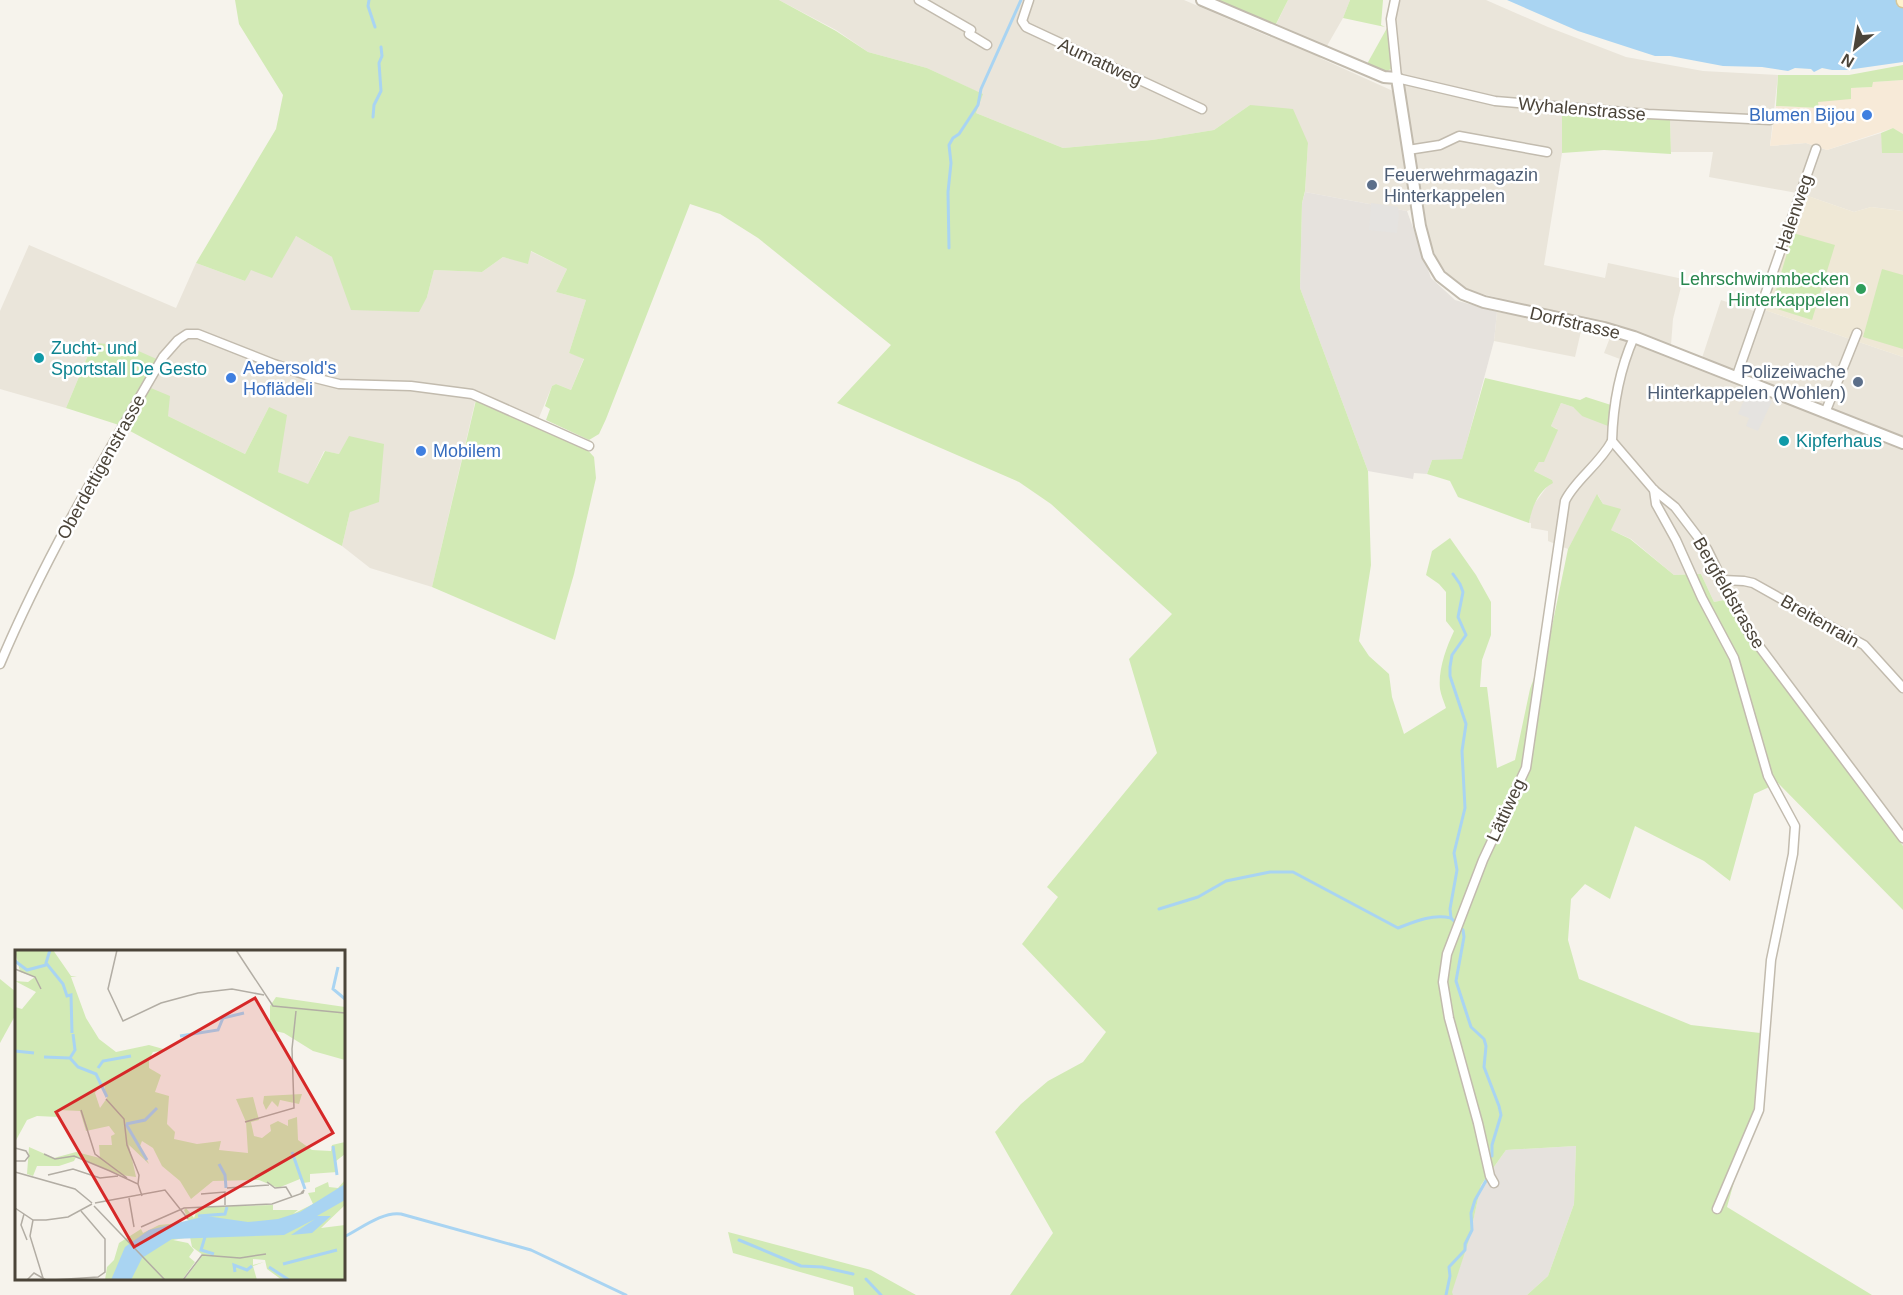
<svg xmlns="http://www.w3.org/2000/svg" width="1903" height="1295" font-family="Helvetica,sans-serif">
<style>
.residential{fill:#eae5da}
.commercial{fill:#f7ead8}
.industrial{fill:#e6e2dd}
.education{fill:#efe8d6}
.green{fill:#d2eab5}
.parking{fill:#e5e3e0}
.water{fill:#a9d4f2}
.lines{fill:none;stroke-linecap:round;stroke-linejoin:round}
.stream{stroke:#a9d4f2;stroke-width:3}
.minor-casing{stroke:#c2bbae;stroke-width:11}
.tertiary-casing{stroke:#c2bbae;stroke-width:14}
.secondary-casing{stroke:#d6c79b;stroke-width:15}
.minor{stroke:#fff;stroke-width:8}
.tertiary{stroke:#fff;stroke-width:10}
.secondary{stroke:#fff3cd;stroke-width:12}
.shop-dot{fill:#3f7fe0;stroke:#fff;stroke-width:2}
.service-dot{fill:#5c6f8a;stroke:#fff;stroke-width:2}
.leisure-dot{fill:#2e9e5b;stroke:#fff;stroke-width:2}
.culture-dot{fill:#0f9aa8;stroke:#fff;stroke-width:2}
.labels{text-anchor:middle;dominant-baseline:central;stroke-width:5;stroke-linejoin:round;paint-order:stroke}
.street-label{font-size:18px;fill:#4b4439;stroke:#fff}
.shop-label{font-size:18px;fill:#366cbe;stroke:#fff;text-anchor:start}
.service-label{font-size:18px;fill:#4e5e75;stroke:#fff;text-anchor:start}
.leisure-label{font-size:18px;fill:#27864d;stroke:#fff;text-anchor:end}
.culture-label{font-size:18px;fill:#0d838f;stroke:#fff;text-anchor:start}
.inset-river{fill:none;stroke:#a9d4f2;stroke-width:3}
.inset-road{fill:none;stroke:#b2ada4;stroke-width:1.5}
.view{fill:#d62828;fill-opacity:0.15;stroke:#d62828;stroke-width:3}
.inset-edge{fill:none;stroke:#4b4439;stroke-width:3}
</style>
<rect width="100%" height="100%" fill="#f6f3ec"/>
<g class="residential">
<path d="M 779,0 L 1184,0 L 1270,37 L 1288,0 L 1350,0 L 1343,18 L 1320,58 L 1404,96 L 1396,19 L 1400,0 L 1486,0 L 1548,27 L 1626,57 L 1703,71 L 1778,75 L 1770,146 L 1806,143 L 1827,150 L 1881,133 L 1883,153 L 1903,153 L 1903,211 L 1871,207 L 1854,212 L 1802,194 L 1709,177 L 1713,152 L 1671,152 L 1670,118 L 1562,110 L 1562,153 L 1544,265 L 1605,278 L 1608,263 L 1683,279 L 1673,319 L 1671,345 L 1614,325 L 1498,302 L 1498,298 L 1467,290 L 1446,272 L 1437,259 L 1430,241 L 1423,205 L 1407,211 L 1305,192 L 1308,143 L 1250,105 L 1214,130 L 1152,140 L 1063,148 L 976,113 L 982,94 L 927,68 L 868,52 L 836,30 Z"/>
<path d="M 296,236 L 332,257 L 427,297 L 434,270 L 482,272 L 503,257 L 528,263 L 530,251 L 567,269 L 556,292 L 586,300 L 569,353 L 584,358 L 571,390 L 556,384 L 552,386 L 536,425 L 476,398 L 432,587 L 370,568 L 342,546 L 350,512 L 339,454 L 324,451 L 308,485 L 278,472 L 269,407 L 245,454 L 168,416 L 145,386 L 93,343 L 66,408 L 0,389 L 0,311 L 29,245 L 176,308 L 196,263 L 245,281 L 250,270 Z"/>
<path d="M 1721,300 L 1760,313 L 1762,309 L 1903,357 L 1903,439 L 1746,380 L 1702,358 Z"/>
<path d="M 1497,312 L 1582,327 L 1575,357 L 1494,341 Z"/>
<path d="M 1611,335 L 1645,345 L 1903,449 L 1903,846 L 1781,683 L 1724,600 L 1714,602 L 1701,574 L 1674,575 L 1631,539 L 1611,530 L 1603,504 L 1598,495 L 1568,549 L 1548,541 L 1548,531 L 1531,528 L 1531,523 L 1529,523 L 1532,507 L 1552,480 L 1534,471 L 1557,429 L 1551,426 L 1561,403 L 1573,407 L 1582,416 L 1611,405 L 1620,359 L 1604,353 Z"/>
</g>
<path class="commercial" d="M 1903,80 L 1903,134 L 1893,128 L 1827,150 L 1806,143 L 1770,146 L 1776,106 L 1818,108 L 1818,102 L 1851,88 L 1872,87 L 1872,82 Z"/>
<g class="industrial">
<path d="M 1305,192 L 1407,211 L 1431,278 L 1455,300 L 1497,312 L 1494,341 L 1462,460 L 1432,460 L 1427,474 L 1414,473 L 1413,479 L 1368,471 L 1300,288 L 1302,203 Z"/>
<path d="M 1576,1146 L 1574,1204 L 1548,1276 L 1527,1295 L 1453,1295 L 1451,1293 L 1469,1239 L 1481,1185 L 1506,1150 Z"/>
</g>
<path class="education" d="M 1802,194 L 1854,212 L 1871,207 L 1903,211 L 1903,357 L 1762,309 Z"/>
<g class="green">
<path d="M 235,0 L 779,0 L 836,31 L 868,52 L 927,68 L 983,94 L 976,113 L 1063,148 L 1152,140 L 1214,130 L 1250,105 L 1293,109 L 1308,143 L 1305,191 L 1302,203 L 1300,288 L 1368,471 L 1371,565 L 1359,641 L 1369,656 L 1389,674 L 1392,697 L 1404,734 L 1446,708 C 1444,702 1441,695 1440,689 C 1438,670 1446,648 1454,631 L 1446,621 L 1446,592 L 1439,584 L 1426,575 L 1432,551 L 1450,538 L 1476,575 L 1491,602 L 1491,635 L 1482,660 L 1480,687 L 1487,687 L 1497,768 L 1515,760 L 1530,689 L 1551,631 L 1568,549 L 1597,494 L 1603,504 L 1621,509 L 1611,530 L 1630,539 L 1674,575 L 1701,574 L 1714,602 L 1724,600 L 1781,683 L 1903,846 L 1903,910 L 1778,783 L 1754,794 L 1730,881 L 1704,861 L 1635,826 L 1610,899 L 1585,884 L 1571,899 L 1568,940 L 1579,979 L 1691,1025 L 1769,1034 L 1752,1118 L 1727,1207 L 1872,1295 L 1527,1295 L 1548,1276 L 1574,1204 L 1576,1146 L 1506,1150 L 1481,1185 L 1469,1240 L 1452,1292 L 1453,1295 L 1010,1295 L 1053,1233 L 995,1132 L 1021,1104 L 1048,1081 L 1083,1062 L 1106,1032 L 1022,944 L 1058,897 L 1047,887 L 1157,753 L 1129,659 L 1172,614 L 1051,504 L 1019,482 L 837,403 L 891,345 L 758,238 L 720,214 L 690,204 L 606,419 L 599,434 L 589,440 L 546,420 L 550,409 L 545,406 L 552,386 L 556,384 L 571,390 L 584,359 L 569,353 L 586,300 L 556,292 L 567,269 L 531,251 L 528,264 L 503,257 L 482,272 L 434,270 L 427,297 L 419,312 L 351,310 L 332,257 L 296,236 L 272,278 L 251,270 L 245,281 L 196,263 L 276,129 L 283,95 L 239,24 Z"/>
<path d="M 1217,0 L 1288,0 L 1275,26 Z"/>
<path d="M 1350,0 L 1383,0 L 1381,25 L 1385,27 L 1343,18 Z"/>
<path d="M 1387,28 L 1389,29 L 1393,68 L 1385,72 L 1367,64 Z"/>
<path d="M 1903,65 L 1903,80 L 1873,82 L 1872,87 L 1851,88 L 1851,99 L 1818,102 L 1819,108 L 1776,106 L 1778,75 L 1849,75 Z"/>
<path d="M 1562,110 L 1670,118 L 1671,154 L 1604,150 L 1562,153 Z"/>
<path d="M 1893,128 L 1903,134 L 1903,153 L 1882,153 L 1881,133 Z"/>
<path d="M 1793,233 L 1835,245 L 1812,320 L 1771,307 Z"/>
<path d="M 1882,269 L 1903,275 L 1903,349 L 1863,337 Z"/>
<path d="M 93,343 L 125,345 L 161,361 L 146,386 L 170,396 L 168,416 L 245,454 L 269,407 L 287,415 L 278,472 L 308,484 L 325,451 L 339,454 L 349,436 L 384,444 L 379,502 L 350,512 L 342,546 L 119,425 L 66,408 Z"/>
<path d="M 1485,378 L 1580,400 L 1586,397 L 1611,405 L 1608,426 L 1582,416 L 1573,407 L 1561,403 L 1551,426 L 1558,430 L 1544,462 L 1539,462 L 1534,471 L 1552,480 L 1553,483 C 1538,491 1532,507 1529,523 L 1458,497 L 1450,481 L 1427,474 L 1432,460 L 1462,459 Z"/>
<path d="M 476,400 L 584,446 L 594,457 L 596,478 L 574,574 L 555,640 L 432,587 Z"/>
<path d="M 0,979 L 16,992 L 16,1014 L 0,1043 Z"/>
<path d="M 728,1232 L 871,1270 L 916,1295 L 854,1295 L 853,1287 L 733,1253 Z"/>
</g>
<g class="parking">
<path d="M 1371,203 L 1398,207 L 1399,215 L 1397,233 L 1369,230 Z"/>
<path d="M 1748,391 L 1772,401 L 1758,431 L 1746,426 L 1749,418 L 1738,414 Z"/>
</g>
<path class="water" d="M 1507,0 L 1903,0 L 1903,62 L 1847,70 L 1832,70 L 1822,68 L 1814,72 L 1811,69 L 1795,68 L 1788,71 L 1762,67 L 1723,66 L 1670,56 L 1655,56 L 1578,31 Z"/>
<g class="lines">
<g class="stream">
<path d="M 369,0 L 368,6 L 375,27"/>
<path d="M 373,117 L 374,105 L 381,91 L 379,63 L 382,56 L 381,47"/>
<path d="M 949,248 L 948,192 L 951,163 L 949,145 L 953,138 L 959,134 L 978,105 L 981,89 L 1021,0"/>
<path d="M 1453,574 L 1460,584 L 1463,592 L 1458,617 L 1466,635 L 1452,655 L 1450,667 L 1450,676 L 1466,724 L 1462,751 L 1465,808 L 1454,853 L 1457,870 L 1450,909 L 1451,918 L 1463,930 L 1464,937 L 1456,981 L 1471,1027 L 1484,1039 L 1486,1046 L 1484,1067 L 1499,1106 L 1501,1115 L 1492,1145 L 1492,1156"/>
<path d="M 1159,909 L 1198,897 L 1226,881 L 1270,872 L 1293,872 L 1398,928 C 1416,921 1432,914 1451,918"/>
<path d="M 344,1237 C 360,1229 383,1211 401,1214 L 531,1250 L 626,1295"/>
<path d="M 739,1240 L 801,1266 L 822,1267 L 853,1274"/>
<path d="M 307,1278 L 315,1278"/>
<path d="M 866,1279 L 881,1295"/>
<path d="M 1446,1295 L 1450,1276 L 1449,1267 L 1465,1250 L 1465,1244 L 1472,1230 L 1471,1213 L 1475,1200 L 1487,1179"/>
</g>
<g class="minor-casing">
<g id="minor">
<path d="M 919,0 L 971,30 L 969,34 L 987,45"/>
<path d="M 1029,0 L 1022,21 L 1026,27 L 1202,109"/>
<path d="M 1395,0 L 1391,19 L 1397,78 L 1495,101 L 1648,114 L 1770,120"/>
<path d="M 1408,150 L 1440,145 L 1459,136 L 1547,152"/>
<path d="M 1634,337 C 1619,371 1613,404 1612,441 L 1654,490 L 1675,507 L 1707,549 L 1747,630 L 1903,838"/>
<path d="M 1736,378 L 1816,149"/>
<path d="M 1825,413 L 1857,333"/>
<path d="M 1654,490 L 1656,504 L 1676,540 L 1702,598 L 1734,658 L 1768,776 L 1795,826 L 1793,854 L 1771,960 L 1759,1110 L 1717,1209"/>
<path d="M 1723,580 L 1744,581 L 1753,583 L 1864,645 L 1903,688"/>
<path d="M 0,664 C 45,557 105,457 163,357 L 178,340 L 187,334 L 198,334 L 274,364 L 315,378 L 339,384 L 411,386 L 472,394 L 589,446"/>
<path d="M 1494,1183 L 1490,1176 L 1478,1123 L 1449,1018 L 1443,982 L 1447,954 L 1483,860 L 1526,768 L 1565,501 C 1575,480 1599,465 1612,441"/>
</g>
</g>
<g class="tertiary-casing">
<path id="tertiary" d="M 1202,0 L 1384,77 L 1397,78 L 1420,226 L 1428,256 L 1440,276 L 1463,294 L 1484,302 L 1604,328 L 1634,337 L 1903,443"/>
</g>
<g class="secondary-casing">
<path id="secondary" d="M 1903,0 L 1903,1"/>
</g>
<use href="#minor" class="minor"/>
<use href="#tertiary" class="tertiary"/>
<use href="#secondary" class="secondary"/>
</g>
<g class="shop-dot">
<circle cx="1867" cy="115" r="6"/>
<circle cx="231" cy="378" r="6"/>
<circle cx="421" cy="451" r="6"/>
</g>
<g class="service-dot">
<circle cx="1372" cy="185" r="6"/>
<circle cx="1858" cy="382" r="6"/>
</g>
<circle class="leisure-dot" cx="1861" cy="289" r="6"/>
<g class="culture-dot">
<circle cx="39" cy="358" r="6"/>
<circle cx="1784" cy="441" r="6"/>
</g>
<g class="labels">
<g class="street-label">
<text transform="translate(1100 62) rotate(25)">Aumattweg</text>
<text transform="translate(1582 109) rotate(5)">Wyhalenstrasse</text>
<text transform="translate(1794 213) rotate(-71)">Halenweg</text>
<text transform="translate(1575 323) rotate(13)">Dorfstrasse</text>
<text transform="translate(101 467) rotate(-61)">Oberdettigenstrasse</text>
<text transform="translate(1729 593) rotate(60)">Bergfeldstrasse</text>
<text transform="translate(1820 621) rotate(30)">Breitenrain</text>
<text transform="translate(1506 810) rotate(-65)">Lättiweg</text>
</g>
<g class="shop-label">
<text x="1855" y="115" text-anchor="end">Blumen Bijou</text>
<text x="243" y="368">Aebersold's<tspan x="243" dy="21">Hoflädeli</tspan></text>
<text x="433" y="451">Mobilem</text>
</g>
<g class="service-label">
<text x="1384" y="175">Feuerwehrmagazin<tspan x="1384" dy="21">Hinterkappelen</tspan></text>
<text x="1846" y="372" text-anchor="end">Polizeiwache<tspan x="1846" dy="21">Hinterkappelen (Wohlen)</tspan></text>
</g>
<g class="leisure-label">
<text x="1849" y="279">Lehrschwimmbecken<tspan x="1849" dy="21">Hinterkappelen</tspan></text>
</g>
<g class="culture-label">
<text x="51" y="348">Zucht- und<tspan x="51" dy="21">Sportstall De Gesto</tspan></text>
<text x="1796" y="441">Kipferhaus</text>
</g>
</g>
<g transform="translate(15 950)">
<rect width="330" height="330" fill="#f6f3ec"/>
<path d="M 0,0 L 38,0 L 56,26 L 62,26 L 56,27 L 71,68 L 84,89 L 101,102 L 134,95 L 152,100 L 168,98 L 138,102 L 134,109 L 134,118 L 146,125 L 140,142 L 154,146 L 152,174 L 160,182 L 159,189 L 182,194 L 206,191 L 204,200 L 233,203 L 231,172 L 221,149 L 238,147 L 244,170 L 236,172 L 239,186 L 247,188 L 256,181 L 255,175 L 263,171 L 273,176 L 273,170 L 282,167 L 283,190 L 297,200 L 316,201 L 317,195 L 330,192 L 330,204 L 321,211 L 322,222 L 295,224 L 295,232 L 288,233 L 285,229 L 263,238 L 244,230 L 198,231 L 176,249 L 165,231 L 147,216 L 138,198 L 127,191 L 125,196 L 134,214 L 114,195 L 121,227 L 106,225 L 61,207 L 59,211 L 44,216 L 22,216 L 18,226 L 12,224 L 14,197 L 39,208 L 61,202 L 85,208 L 84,195 L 97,195 L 96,186 L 100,184 L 94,176 L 71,181 L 65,161 L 43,160 L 43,167 L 22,166 L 12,170 L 0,192 L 0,57 L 7,59 L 21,42 L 0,31 L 13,32 L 20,27 L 5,22 ZM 85,135 L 89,135 L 92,148 L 85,158 L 80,143 ZM 261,47 L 330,57 L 330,110 L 298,101 L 269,83 L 255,80 L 255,56 ZM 287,144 L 284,154 L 265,150 L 263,157 L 257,151 L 251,160 L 248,153 L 249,146 ZM 330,230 L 330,255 L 306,278 L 330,275 L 330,330 L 267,330 L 252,319 L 250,310 L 238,309 L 238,315 L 249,312 L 238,316 L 242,330 L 169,330 L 188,305 L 177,297 L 175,287 L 158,290 L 173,293 L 179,300 L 174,307 L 180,312 L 167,330 L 90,330 L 92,317 L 99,310 L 104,293 L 126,279 L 128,283 L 144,275 L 174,272 L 169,260 L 171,258 L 179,268 L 183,257 L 258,255 L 258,260 L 283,260 L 278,264 L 298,254 L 293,243 L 300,242 L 300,238 L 313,232 L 314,237 L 323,238 Z" fill="#d2eab5" fill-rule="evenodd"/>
<path d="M 330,234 L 330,250 L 302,266 L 316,266 L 297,283 L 276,285 L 300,269 L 269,285 L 157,289 L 127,308 L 116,330 L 96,330 L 110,297 L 134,280 L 191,266 L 233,272 L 263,269 L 285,262 Z" fill="#a9d4f2"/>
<path class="inset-river" d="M 35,0 L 31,13 L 48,34 L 52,46 L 56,45 L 57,83M 0,11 L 12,20 L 31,15M 323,17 L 318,39 L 330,49M 58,84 L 60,100 L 55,108 L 63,117 L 81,124 L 92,147M 165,86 L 203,80 L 208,68 L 229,63M 0,101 L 19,103M 29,107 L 54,108M 83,118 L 88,111 L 116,106M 111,174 L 132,210M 111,174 L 130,170 L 142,158M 318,196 L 322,225M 277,202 L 290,239M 204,214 L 210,225 L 211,238M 183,266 L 210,264 L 212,257M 190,287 L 186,300 L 199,304M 268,314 L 322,300M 254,317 L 274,330M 220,322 L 219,315 L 232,320 L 237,316"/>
<path class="inset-road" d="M 102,0 L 93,39 L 108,71 L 146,53 L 183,43 L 217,39 L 249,45M 221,0 L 258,56 L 330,63M 0,19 L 20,27 L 26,39M 91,149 L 109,169 L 112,195 L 124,225 L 123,234M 66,160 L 80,204 L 112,228M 230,172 L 279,158 L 277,99 L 281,61M 0,198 L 11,201 L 14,206 L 10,211 L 0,211M 29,204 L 40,209 L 59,206 L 95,221 L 123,234 L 127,246M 0,222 L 60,239 L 77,253M 33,225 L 58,219 L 85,228 L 103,226M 252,232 L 260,238 L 271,237 L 277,247M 212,238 L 254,235M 186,244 L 210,242 L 210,255M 114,248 L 119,277M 80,253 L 150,240 L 173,269M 79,256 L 150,330M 0,258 L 18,270 L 31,270 L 53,267 L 77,254M 9,264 L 6,275 L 12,290M 18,270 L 15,286 L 28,328M 126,277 L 169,258 L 257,254 L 288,243 L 289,240 L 286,243M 12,330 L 19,323 L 31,330M 37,330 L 83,327 L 90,322 L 90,289 L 66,261M 168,330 L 187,305 L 225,308 L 251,304"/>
<path class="view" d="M 240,48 L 318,183 L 119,297 L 41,162 Z"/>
<rect width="330" height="330" class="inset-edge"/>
</g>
<g transform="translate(1855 48) rotate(210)" stroke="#ffffff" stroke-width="4.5" paint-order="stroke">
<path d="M0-4.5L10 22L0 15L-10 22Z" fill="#4b4439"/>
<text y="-9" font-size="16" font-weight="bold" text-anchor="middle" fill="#4b4439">N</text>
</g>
</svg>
